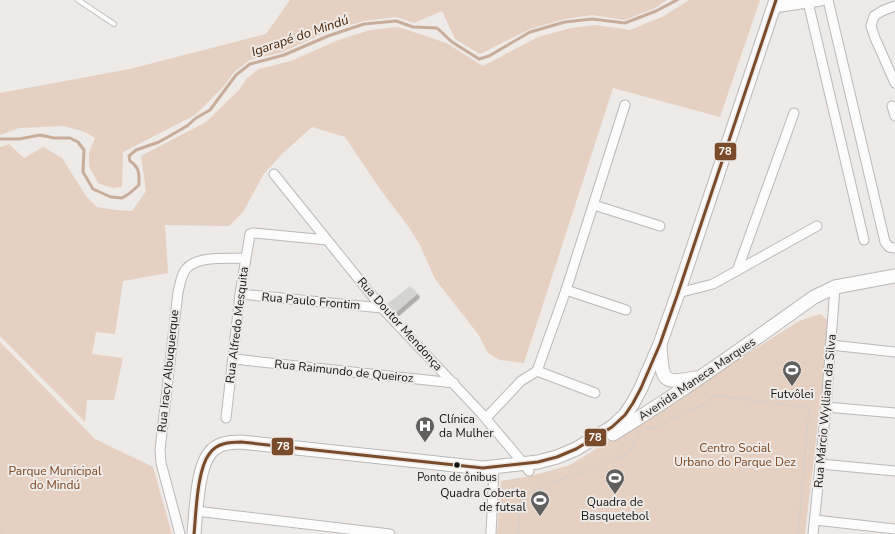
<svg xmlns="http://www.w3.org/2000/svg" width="895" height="534" font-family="'Nunito Sans',sans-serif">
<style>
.green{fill:#e6d0c2}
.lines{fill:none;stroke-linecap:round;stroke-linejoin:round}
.stream{stroke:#c9ad9b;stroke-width:3}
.building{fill:#d3d3d2;filter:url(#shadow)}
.service-casing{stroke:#bbb9b8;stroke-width:6}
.minor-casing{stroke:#bbb9b8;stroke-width:11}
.tertiary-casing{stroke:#bbb9b8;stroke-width:13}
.secondary-casing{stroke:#bbb9b8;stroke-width:15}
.path{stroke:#cecece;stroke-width:1.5;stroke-dasharray:2 2;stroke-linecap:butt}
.service{stroke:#fcfcfc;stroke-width:4.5}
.minor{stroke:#fcfcfc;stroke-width:9}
.tertiary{stroke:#fcfcfc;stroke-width:11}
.secondary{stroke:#fcfcfc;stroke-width:13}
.bus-1-casing{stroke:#eeeae7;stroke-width:6}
.bus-1{stroke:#7a4b2a;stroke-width:3}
.bus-dot{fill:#161413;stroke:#eeeae7;stroke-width:1.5}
.labels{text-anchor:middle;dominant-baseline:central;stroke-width:4;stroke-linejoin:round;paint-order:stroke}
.bus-label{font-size:11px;fill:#161413;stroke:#eeeae7}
.street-label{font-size:12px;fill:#161413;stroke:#eeeae7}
.poi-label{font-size:12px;fill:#161413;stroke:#eeeae7}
.park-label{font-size:12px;fill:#7b4721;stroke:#eeeae7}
.water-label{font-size:13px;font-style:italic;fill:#482204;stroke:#eeeae7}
.line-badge{stroke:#eeeae7;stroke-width:1.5}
.badge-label{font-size:11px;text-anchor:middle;font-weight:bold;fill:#fff}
</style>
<defs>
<filter id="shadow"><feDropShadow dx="3.5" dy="3.5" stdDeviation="0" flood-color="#0004"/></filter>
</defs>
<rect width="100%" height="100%" fill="#edeae8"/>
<g class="green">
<path d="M 290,0 L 667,0 L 655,8 L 625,20 L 592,15 L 565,19 L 530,29 L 480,54 L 455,39 L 442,11 L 414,23 L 396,17 L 364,21 L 327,32 L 283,52 L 250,60 L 234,72 L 225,85 L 195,115 L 123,152 L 122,187 L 112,188 L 98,183 L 89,166 L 89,153 L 95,138 L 85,132 L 64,126 L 19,128 L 0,135 L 0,93 L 130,69 L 266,34 Z"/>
<path d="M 689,0 L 760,0 L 720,117 L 613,88 L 524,363 L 500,360 L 488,353 L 478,334 L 435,279 L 420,245 L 408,226 L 380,189 L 345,137 L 312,127 L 282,154 L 263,175 L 243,212 L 229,226 L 165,225 L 168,273 L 123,281 L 115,334 L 96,332 L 92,354 L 123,358 L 114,400 L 87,400 L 85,422 L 0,336 L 0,147 L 9,144 L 24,158 L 43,147 L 62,158 L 86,196 L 97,207 L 115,210 L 132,211 L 146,191 L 141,156 L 206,122 L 239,90 L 247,78 L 259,69 L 291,61 L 336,41 L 370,30 L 398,27 L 435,39 L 448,44 L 483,66 L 538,37 L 571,28 L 596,25 L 630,30 L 664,16 Z"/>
<path d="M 820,314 L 830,322 L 805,534 L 497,534 L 501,481 L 531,476 L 570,465 L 668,404 L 799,321 Z"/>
<path d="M 0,342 L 95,439 L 153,467 L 172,534 L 0,534 Z"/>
</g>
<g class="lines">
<path class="stream" d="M 0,139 L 19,139 L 40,135 L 54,138 L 70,138 L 78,142 L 84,150 L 83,172 L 93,189 L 111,197 L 122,198 L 130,193 L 139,185 C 139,174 140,168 130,161 L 129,156 L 136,150 L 159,142 L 187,126 L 196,118 L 210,110 L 236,75 L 250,64 L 284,55 L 328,36 L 364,24 L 396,21 L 413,27 L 437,28 L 452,42 L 479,59 L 489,56 L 530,32 L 565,22 L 592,19 L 625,23 L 656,11 L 677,0"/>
</g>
<path class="building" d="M 410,286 L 417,294 L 395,313 L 387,304 Z"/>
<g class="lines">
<g class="service-casing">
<path id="service" d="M 78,0 L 114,24"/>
</g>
<g class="minor-casing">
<g id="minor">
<path d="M 828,0 L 885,242 L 889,247 L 895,248"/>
<path d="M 808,2 L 864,240"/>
<path d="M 895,6 L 882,11 L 874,16 L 871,26 L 875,38 L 895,83"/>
<path d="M 892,106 L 895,116"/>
<path d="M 274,174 L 382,308 L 481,413 L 524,464 L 529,471"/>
<path d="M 594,205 L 660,226"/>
<path d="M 737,271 L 794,113"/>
<path d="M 566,290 L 626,310"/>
<path d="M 678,293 L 713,284 L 817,226"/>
<path d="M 240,294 L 382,308"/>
<path d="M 831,345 L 895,352"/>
<path d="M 234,359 L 454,383"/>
<path d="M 537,371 L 566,290 L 625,105"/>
<path d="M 826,407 L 895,413"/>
<path d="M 226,418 L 240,294 L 250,234 L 253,233 L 327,240"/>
<path d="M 486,418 L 521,381 L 537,371 L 595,393"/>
<path d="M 820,464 L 895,471"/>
<path d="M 196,511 L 390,534"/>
<path d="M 815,520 L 895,529"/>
<path d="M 180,534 L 161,463 L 160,450 L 178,292 C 180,285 181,275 186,269 C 197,255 228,259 245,258"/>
<path d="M 491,534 L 494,468"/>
<path d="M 813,534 L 826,407 L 835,287"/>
</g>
</g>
<g class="tertiary-casing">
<path id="tertiary" d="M 774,7 L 821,0"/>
</g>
<g class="secondary-casing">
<g id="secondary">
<path d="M 660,346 C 663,378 659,385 695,378"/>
<path d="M 613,434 C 682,392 748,344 814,297 L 835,287 L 895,276"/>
<path d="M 194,534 C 196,514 197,468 210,453 C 217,443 230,442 241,442 L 483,468 L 538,462 L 557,457 L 576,449 L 612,427 L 625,415 L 633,403 L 641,388 L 660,344 L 678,293 L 776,0"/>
</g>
</g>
<g class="path">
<path d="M 645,428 L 652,428 L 704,404 L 714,397 L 720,396 L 809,408 L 798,534"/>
<path d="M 0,531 L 4,534"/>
<path d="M 518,534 L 521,497 L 563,478 L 616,460 L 629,451 L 642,430"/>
</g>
<use href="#service" class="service"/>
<use href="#minor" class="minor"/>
<use href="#tertiary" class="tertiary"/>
<use href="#secondary" class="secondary"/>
<g class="bus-1-casing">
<path id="bus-1" d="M 194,534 C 196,514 197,468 210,453 C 217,443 230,442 241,442 L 483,468 L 538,462 L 557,457 L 576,449 L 612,427 L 625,415 L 633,403 L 641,388 L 660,344 L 678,293 L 776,0"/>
</g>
<use href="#bus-1" class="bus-1"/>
</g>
<defs>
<g id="stadium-pin" transform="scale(1)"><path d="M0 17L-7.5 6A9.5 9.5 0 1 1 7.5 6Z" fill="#615f5e" stroke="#eeeae7"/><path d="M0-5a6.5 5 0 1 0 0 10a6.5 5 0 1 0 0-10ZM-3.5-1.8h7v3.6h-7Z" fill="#fff"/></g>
<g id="hospital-pin" transform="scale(1)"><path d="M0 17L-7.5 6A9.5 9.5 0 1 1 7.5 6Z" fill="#615f5e" stroke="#eeeae7"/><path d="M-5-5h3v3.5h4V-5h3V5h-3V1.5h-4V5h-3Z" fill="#fff"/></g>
</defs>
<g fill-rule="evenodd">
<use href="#stadium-pin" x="792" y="370"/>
<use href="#hospital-pin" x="425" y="426"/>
<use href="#stadium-pin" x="615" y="478"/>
<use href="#stadium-pin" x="540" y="500"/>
</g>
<circle class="bus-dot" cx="457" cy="465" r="3.5"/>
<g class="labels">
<g class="bus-label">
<text x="457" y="477">Ponto de ônibus</text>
</g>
<g class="street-label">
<text transform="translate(311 301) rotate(5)">Rua Paulo Frontim</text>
<text transform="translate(400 324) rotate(48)">Rua Doutor Mendonça</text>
<text transform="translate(237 325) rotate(-83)">Rua Alfredo Mesquita</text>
<text transform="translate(168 371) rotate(-84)">Rua Iracy Albuquerque</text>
<text transform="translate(344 371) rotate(6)">Rua Raimundo de Queiroz</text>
<text transform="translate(697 379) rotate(-34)">Avenida Maneca Marques</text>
<text transform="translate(825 411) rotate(-85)">Rua Márcio Wylliam da Silva</text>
</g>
<g class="poi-label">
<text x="792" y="394">Futvôlei</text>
<text x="439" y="419" text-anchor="start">Clínica<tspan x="439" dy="14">da Mulher</tspan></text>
<text x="526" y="493" text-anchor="end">Quadra Coberta<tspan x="526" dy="14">de futsal</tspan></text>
<text x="615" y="502">Quadra de<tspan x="615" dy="14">Basquetebol</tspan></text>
</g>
<g class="park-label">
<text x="735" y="448">Centro Social<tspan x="735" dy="14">Urbano do Parque Dez</tspan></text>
<text x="55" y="471">Parque Municipal<tspan x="55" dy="14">do Mindú</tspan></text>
</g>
<g class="water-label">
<text transform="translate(300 36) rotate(-19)">Igarapé do Mindú</text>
</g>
</g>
<g class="line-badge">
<rect x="714" y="142" width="23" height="19" rx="4" fill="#7a4b2a"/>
<rect x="584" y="428" width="23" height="19" rx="4" fill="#7a4b2a"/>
<rect x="271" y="437" width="23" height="19" rx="4" fill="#7a4b2a"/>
</g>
<g class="badge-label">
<text x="725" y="155">78</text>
<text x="595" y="441">78</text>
<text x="283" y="450">78</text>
</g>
</svg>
